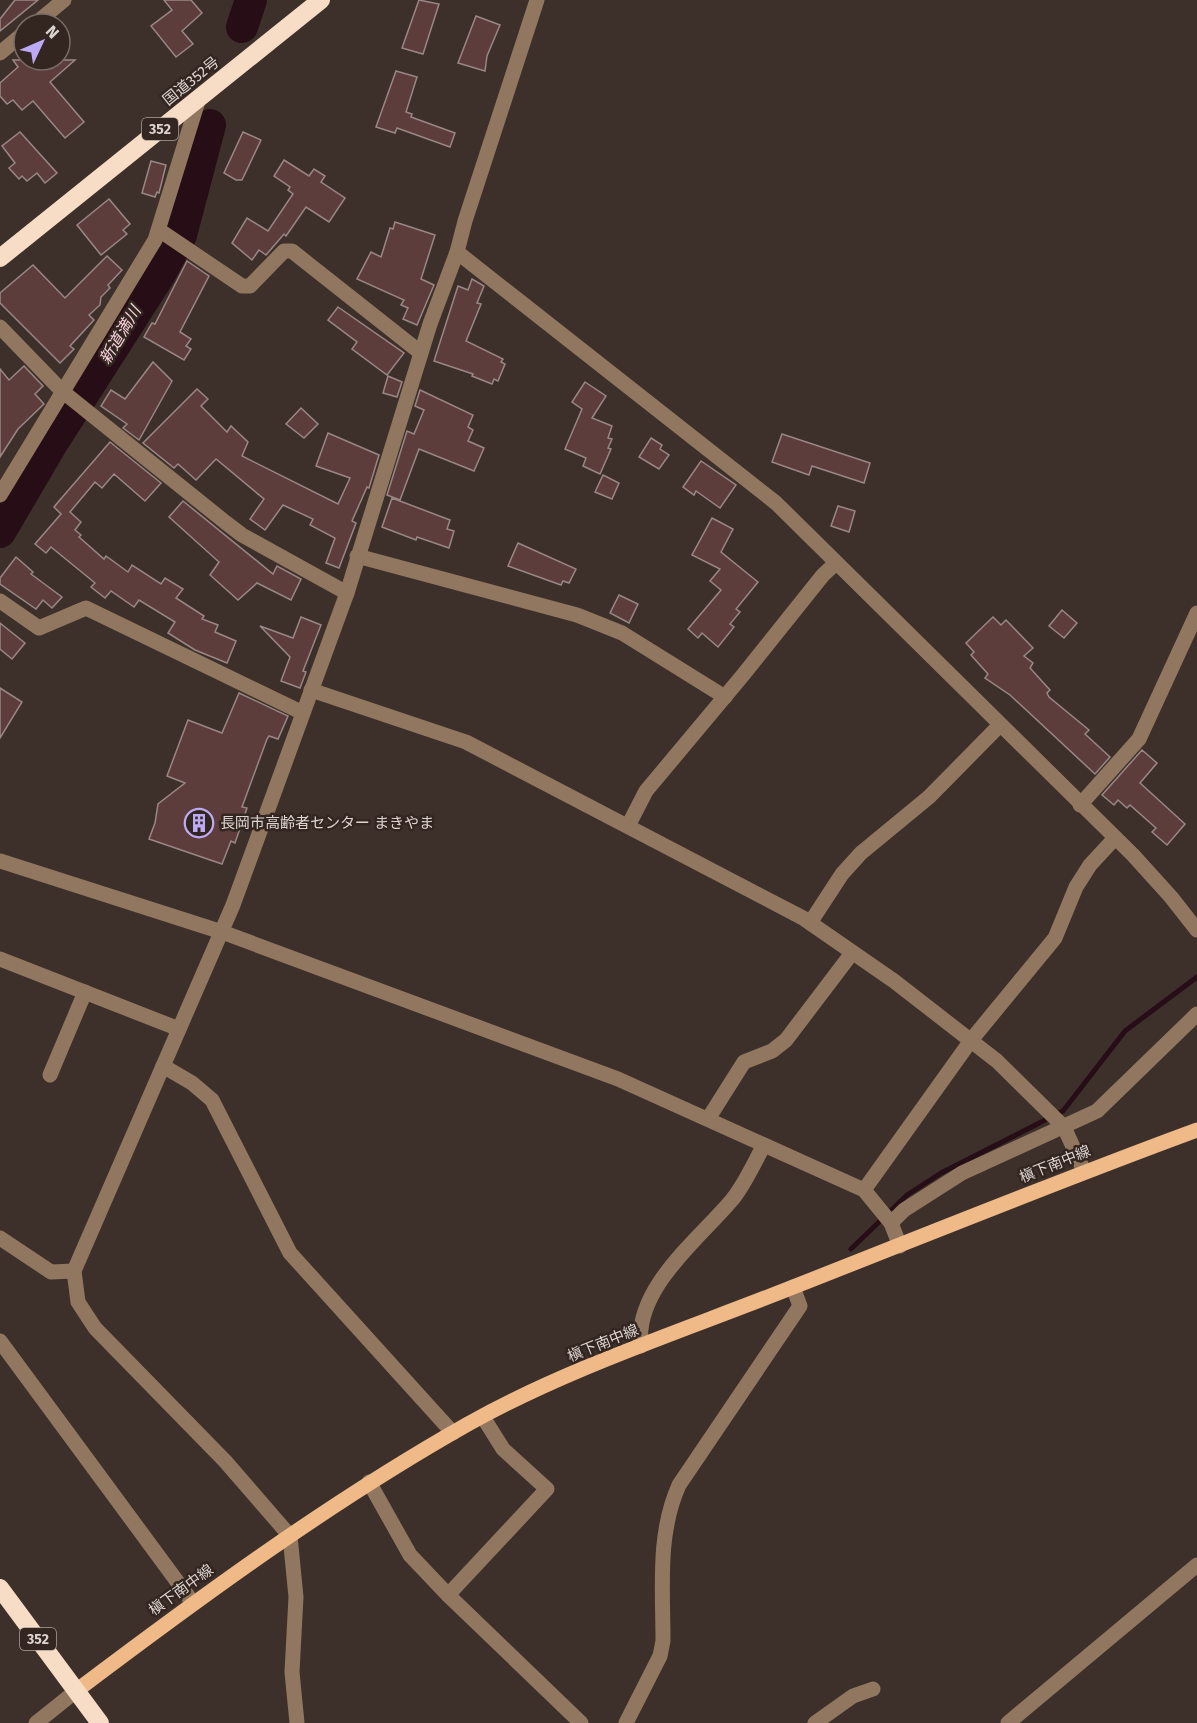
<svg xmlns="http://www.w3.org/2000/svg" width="1197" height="1723" font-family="'Fira Sans','Noto Sans JP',sans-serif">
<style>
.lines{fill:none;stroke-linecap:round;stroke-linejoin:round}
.stream{stroke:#270d16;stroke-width:5}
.river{stroke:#270d16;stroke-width:32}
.building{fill:#5d3d3c;stroke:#998786;stroke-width:1.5}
.minor{stroke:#91775f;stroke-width:15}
.major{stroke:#efb988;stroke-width:15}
.highway{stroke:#f7ddc6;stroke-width:18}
.labels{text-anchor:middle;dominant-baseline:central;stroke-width:5;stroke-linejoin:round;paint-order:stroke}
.shield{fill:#332620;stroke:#aaa09b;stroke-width:1.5}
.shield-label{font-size:14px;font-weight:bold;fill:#ddd4d0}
.street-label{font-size:15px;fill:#ddd4d0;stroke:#332620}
.poi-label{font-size:15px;fill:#ddd4d0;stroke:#332620;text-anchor:start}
.water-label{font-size:16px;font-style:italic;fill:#f9d3dd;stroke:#332620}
</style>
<rect width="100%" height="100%" fill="#3d302a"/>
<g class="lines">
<path class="stream" d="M 851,1249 L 907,1195 L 941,1173 L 1063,1111 L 1125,1031 L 1197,977"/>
<g class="river">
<path d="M 242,27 L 251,0"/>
<path d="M 0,532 L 51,445 L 160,274 L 181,235 L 210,125"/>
</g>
</g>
<g class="building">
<path d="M 15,0 L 38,0 L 0,31 L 0,19 Z"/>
<path d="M 164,0 L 191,0 L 202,13 L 182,31 L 193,44 L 176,57 L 151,26 L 172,10 Z"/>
<path d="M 419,0 L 439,4 L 423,54 L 402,48 Z"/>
<path d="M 476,16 L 500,25 L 487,56 L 485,71 L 458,63 Z"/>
<path d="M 13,60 L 75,60 L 50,82 L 84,122 L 65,138 L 33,101 L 22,110 L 13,100 L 7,104 L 0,96 L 0,83 L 18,67 Z"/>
<path d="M 396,71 L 417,77 L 406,112 L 412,114 L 411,117 L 455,133 L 450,147 L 397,128 L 395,133 L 376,127 Z"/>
<path d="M 20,132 L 57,173 L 45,183 L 37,173 L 27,181 L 22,176 L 19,179 L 9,168 L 15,163 L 2,146 Z"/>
<path d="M 243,132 L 261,140 L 242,180 L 236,180 L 224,173 Z"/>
<path d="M 284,160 L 309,176 L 314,169 L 325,176 L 321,182 L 345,198 L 329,222 L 306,207 L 286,236 L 284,234 L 266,255 L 259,250 L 252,260 L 232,243 L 247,218 L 268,231 L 293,194 L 288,190 L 290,187 L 274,176 Z"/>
<path d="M 151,161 L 166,165 L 159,193 L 157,192 L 155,197 L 142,193 Z"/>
<path d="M 109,199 L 130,224 L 123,230 L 127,234 L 101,255 L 77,225 Z"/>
<path d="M 395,222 L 435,235 L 421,279 L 434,285 L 417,325 L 403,319 L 408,308 L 401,305 L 404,300 L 357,279 L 371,252 L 381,257 L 390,228 L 393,229 Z"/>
<path d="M 107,256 L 122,270 L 108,285 L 110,288 L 101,297 L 100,305 L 89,315 L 94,320 L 70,346 L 74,349 L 60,363 L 0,303 L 0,293 L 33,265 L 65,298 Z"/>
<path d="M 187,261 L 209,276 L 180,332 L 191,339 L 186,346 L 191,349 L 184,360 L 144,337 L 152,323 L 155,324 Z"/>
<path d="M 472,279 L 484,286 L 477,303 L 481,304 L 466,341 L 503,359 L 501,362 L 505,364 L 498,381 L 494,379 L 492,384 L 472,376 L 473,374 L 434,361 L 458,286 L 468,290 Z"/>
<path d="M 338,307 L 404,353 L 387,375 L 352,349 L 357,342 L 328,320 Z"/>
<path d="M 153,362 L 172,381 L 139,440 L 123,428 L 127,424 L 101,406 L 111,390 L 125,399 Z"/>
<path d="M 24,366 L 43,386 L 35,394 L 44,404 L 18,429 L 0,457 L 0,369 L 9,380 Z"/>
<path d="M 388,376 L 402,382 L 397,397 L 383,393 Z"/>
<path d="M 585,382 L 606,396 L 592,418 L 612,426 L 608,438 L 612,439 L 608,448 L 611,449 L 600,474 L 583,466 L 586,458 L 565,449 L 582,409 L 572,402 Z"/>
<path d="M 197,389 L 208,399 L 201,406 L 227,432 L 231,426 L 248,442 L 242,456 L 338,504 L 350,478 L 316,466 L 328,433 L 379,455 L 369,488 L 367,487 L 352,521 L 356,523 L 339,568 L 326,563 L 335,538 L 310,525 L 313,519 L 283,505 L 265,530 L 250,519 L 264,499 L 216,459 L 196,480 L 178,464 L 174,468 L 143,443 Z"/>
<path d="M 420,390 L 473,415 L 468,427 L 473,430 L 468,441 L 484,448 L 474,471 L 419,449 L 400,500 L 387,495 L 407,431 L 414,434 L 424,410 L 415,406 Z"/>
<path d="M 301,408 L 318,424 L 304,438 L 286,424 Z"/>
<path d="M 782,434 L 870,463 L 864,483 L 812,466 L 809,475 L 772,462 Z"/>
<path d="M 651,438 L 662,445 L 660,449 L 669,455 L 659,469 L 639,457 Z"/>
<path d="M 110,442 L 161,483 L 145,501 L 114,474 L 102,488 L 95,482 L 70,512 L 81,522 L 75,530 L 81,535 L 79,537 L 104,559 L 106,556 L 128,572 L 132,565 L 161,584 L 165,578 L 183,589 L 176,598 L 204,616 L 202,619 L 218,625 L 215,632 L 236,641 L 227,663 L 195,650 L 168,633 L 175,622 L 139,600 L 134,607 L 111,591 L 105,598 L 91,587 L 95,583 L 51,547 L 46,553 L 35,544 L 61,514 L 54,507 L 59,501 Z"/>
<path d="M 701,461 L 736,485 L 720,508 L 696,491 L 694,495 L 683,487 Z"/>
<path d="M 603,475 L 619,483 L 612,499 L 595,492 Z"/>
<path d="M 392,498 L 450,520 L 447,529 L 454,531 L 449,548 L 417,537 L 416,540 L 382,527 Z"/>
<path d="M 183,501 L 273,574 L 277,566 L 301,579 L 291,600 L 257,583 L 238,600 L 210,575 L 219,562 L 169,517 Z"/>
<path d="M 838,506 L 855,511 L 849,532 L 831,526 Z"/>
<path d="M 712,518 L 733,529 L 721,552 L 758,582 L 736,609 L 740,612 L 730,624 L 734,627 L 718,647 L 702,633 L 698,638 L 688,629 L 721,590 L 710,581 L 720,569 L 692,555 Z"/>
<path d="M 518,543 L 576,569 L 569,583 L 563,581 L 561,585 L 508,566 Z"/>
<path d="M 16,557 L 33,572 L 31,574 L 62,597 L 52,608 L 43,600 L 36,609 L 0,584 L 0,578 Z"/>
<path d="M 619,595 L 638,604 L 629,623 L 610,613 Z"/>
<path d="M 1062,610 L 1077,623 L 1064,638 L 1049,626 Z"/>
<path d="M 301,617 L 321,625 L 303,671 L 306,672 L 300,688 L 281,681 L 290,657 L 260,626 L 293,638 Z"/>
<path d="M 993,617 L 1001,625 L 1006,620 L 1033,648 L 1024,656 L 1033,663 L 1030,668 L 1050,690 L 1047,693 L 1049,697 L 1089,730 L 1085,734 L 1110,757 L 1095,774 L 1010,695 L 985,678 L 988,674 L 971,655 L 974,652 L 966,643 Z"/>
<path d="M 0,623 L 25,643 L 12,659 L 0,649 Z"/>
<path d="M 0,688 L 22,702 L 0,738 Z"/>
<path d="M 239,693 L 288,716 L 278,739 L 269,736 L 267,739 L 242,807 L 247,808 L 235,843 L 231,841 L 222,864 L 149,839 L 155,823 L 158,804 L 185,783 L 167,776 L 188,720 L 222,733 Z"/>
<path d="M 1142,750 L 1157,763 L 1140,783 L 1185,824 L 1167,845 L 1152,832 L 1156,828 L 1130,805 L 1127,808 L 1118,800 L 1114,805 L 1102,795 Z"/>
</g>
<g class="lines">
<g class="minor">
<path d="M 35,24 L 64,0"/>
<path d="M 0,53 L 24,33"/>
<path d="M 159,230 L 242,286 L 250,286 L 284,251 L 292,251 L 421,353"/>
<path d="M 457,252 L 776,503 L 1133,855 L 1171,897 L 1197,930"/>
<path d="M 0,327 L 62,391 L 225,522 L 242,535 L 347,593"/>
<path d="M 0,495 L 155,240 L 199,98"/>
<path d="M 357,556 L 577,615 L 622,633 L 725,697"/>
<path d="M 0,601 L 39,628 L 86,608 L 303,713"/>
<path d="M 311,690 L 466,742 L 803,918 L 894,981 L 997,1061 L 1064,1127 L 1084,1171"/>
<path d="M 1080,805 L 1139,739 L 1197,613"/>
<path d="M 628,826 L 646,791 L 743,675 L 823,575 L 836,563"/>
<path d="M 0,861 L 222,932 L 618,1079 L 864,1190 L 891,1223 L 900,1246"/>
<path d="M 810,923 L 842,874 L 861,853 L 929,797 L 999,726"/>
<path d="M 0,959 L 179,1029"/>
<path d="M 163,1066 L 192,1083 L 212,1100 L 290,1253 L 453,1433"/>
<path d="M 50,1075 L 85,992"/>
<path d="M 708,1119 L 744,1062 L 772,1051 L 786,1040 L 852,953"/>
<path d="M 864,1190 L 972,1039 L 1055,938 L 1076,887 L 1090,865 L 1115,838"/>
<path d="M 891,1223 L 904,1210 L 962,1173 L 1097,1111 L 1197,1014"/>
<path d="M 0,1238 L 51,1272 L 74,1271"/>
<path d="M 0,1341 L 193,1603"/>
<path d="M 641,1346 C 634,1289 697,1241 731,1201 C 744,1186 754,1163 764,1145"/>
<path d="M 369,1482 L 410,1555 L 448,1595 L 581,1723"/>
<path d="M 448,1595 L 547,1489 L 503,1449 L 483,1417"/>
<path d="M 36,1723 L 76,1691"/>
<path d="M 297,1723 L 292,1672 L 296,1597 L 290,1536 L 225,1461 L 95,1328 L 78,1302 L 74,1271 L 233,905 L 347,593 L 430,324 L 457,252 L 465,221 L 537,0"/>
<path d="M 626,1723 L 660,1656 L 663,1641 C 663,1588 657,1534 679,1485 L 800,1306 L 793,1287"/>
<path d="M 815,1723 L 853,1696 L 873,1689"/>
<path d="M 1008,1723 L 1197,1565"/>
</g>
<path class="major" d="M 76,1691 C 202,1596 330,1502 468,1424 C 566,1369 679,1332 783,1291 C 921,1237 1058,1181 1197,1130"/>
<g class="highway">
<path d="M 0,258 L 321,0"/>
<path d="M 0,1588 L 100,1723"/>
</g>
</g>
<defs>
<g id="building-ring" transform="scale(1.5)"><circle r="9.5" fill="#332620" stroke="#bea9f4" stroke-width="1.5"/><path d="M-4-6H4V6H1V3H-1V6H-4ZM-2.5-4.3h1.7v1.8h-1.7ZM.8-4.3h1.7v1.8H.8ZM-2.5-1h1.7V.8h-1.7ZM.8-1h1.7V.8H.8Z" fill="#bea9f4"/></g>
</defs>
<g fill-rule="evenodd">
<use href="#building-ring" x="199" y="823"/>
</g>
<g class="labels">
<g class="shield">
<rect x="142" y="118" width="36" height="22" rx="4.5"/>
<rect x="20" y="1628" width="36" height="22" rx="4.5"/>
</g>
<g class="shield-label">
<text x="160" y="129">352</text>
<text x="38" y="1639">352</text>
</g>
<g class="street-label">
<text transform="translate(191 81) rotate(-39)">国道352号</text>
<text transform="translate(1055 1164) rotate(-22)">槇下南中線</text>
<text transform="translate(603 1343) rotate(-22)">槇下南中線</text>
<text transform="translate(181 1590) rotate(-36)">槇下南中線</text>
</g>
<g class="poi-label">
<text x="220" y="823">長岡市高齢者センター まきやま</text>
</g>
<g class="water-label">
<text transform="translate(120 335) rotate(-59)">新道満川</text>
</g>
</g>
<g transform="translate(42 42) rotate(46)"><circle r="28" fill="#332620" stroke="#776c66" stroke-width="1.5"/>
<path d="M0-4.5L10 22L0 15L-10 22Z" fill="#bea9f4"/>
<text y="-9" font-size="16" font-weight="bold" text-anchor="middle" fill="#ddd4d0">N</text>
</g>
</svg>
